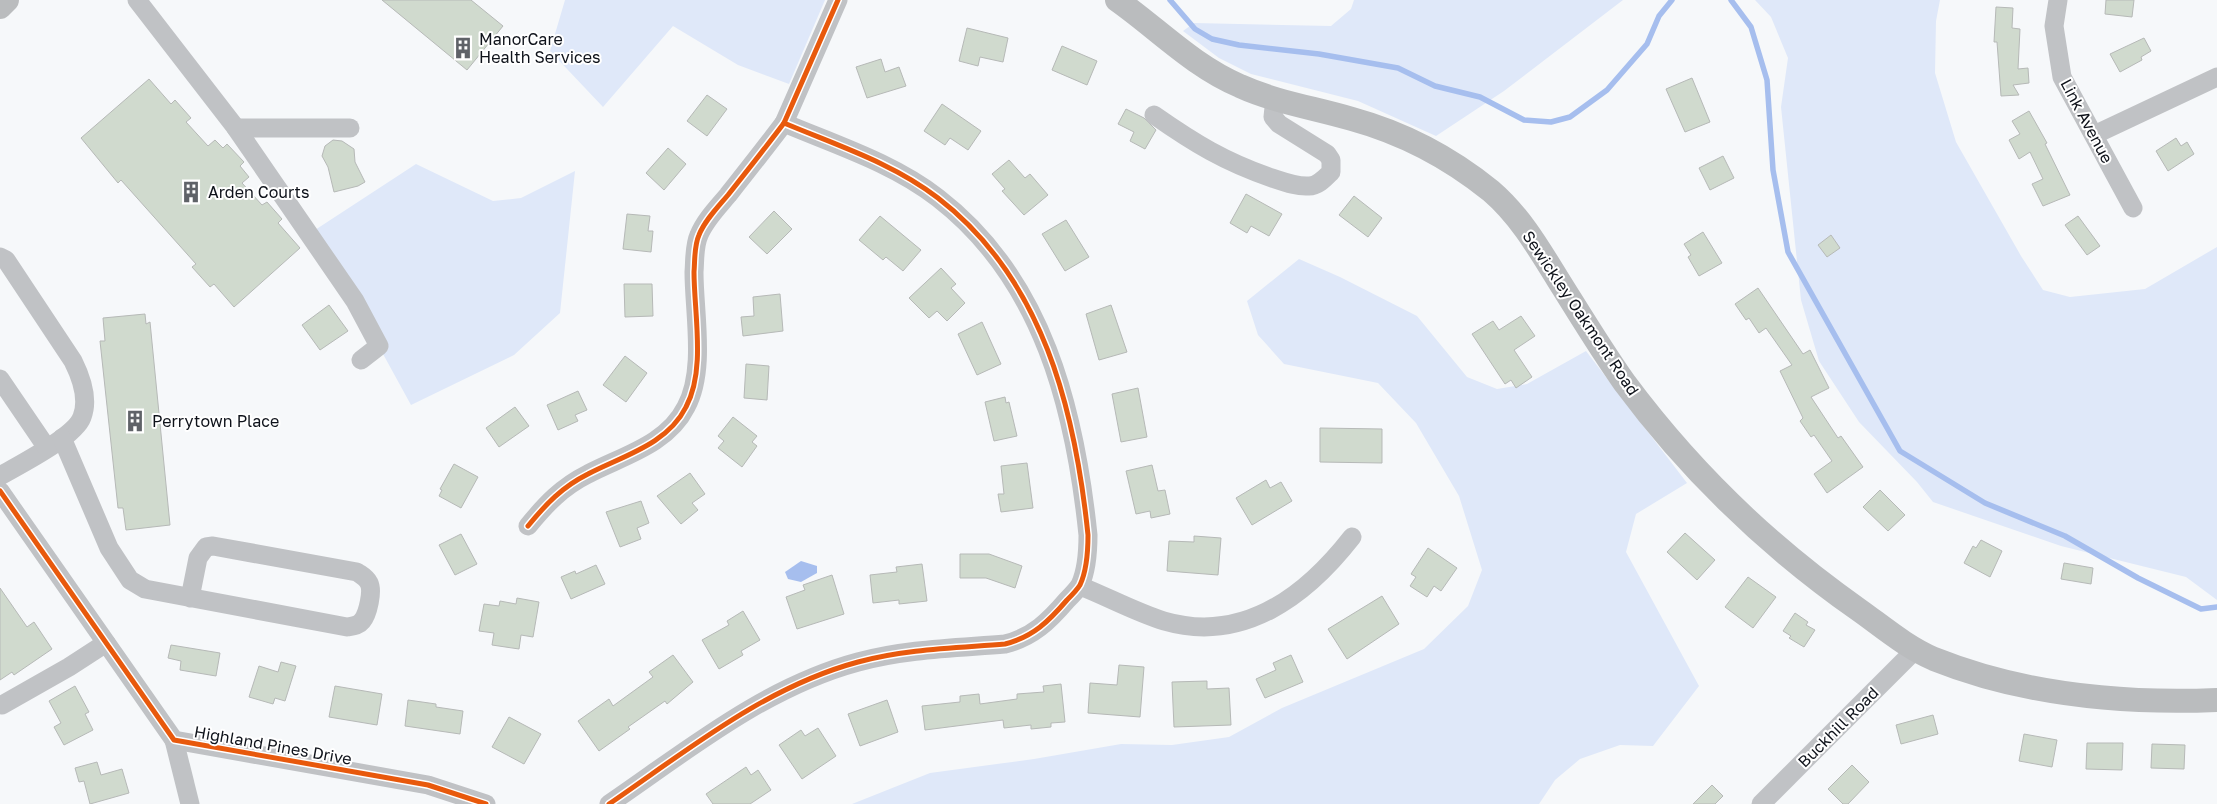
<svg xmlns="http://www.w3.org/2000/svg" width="2217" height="804" font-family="'Golos Text',sans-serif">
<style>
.green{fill:#dfe8f9}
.water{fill:#a6beee}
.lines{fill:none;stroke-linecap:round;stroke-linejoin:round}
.stream{stroke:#a6beee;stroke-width:5.5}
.building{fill:#d0dace;stroke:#b6b9b7}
.minor{stroke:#c0c2c5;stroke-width:19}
.major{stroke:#babcbe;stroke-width:24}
.cycleway-casing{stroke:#fff;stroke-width:8}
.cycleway{stroke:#e8590c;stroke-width:5}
.labels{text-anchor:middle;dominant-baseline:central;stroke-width:4;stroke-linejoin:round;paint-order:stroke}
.poi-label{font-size:16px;fill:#0e121a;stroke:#fff;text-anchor:start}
.street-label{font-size:16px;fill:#0e121a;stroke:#fff}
</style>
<rect width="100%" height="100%" fill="#f6f8fa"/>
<g class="green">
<path d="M 565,0 L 825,0 L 789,84 L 738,65 L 673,26 L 603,107 L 550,51 Z"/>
<path d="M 1354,0 L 1623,0 L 1504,91 L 1436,136 L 1358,101 L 1251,74 L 1219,58 L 1183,31 L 1194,23 L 1331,26 L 1351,9 Z"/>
<path d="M 1755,0 L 1940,0 L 1936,21 L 1935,73 L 1956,142 L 2021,256 L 2043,290 L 2070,297 L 2145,289 L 2217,247 L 2217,600 L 2186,577 L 2061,546 L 1933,502 L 1917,482 L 1859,422 L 1819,361 L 1801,300 L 1781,107 L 1788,58 L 1771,17 Z"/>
<path d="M 416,164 L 493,201 L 521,198 L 575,171 L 560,313 L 514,355 L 411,405 L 315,230 Z"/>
<path d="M 1299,259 L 1340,277 L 1417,316 L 1467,377 L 1497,389 L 1527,384 L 1586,351 L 1687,483 L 1636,514 L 1626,552 L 1699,686 L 1653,746 L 1620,745 L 1580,759 L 1555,780 L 1539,804 L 852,804 L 930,773 L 1034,759 L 1121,744 L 1172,745 L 1229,737 L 1282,708 L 1424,649 L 1468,606 L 1482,570 L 1459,496 L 1416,423 L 1378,383 L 1284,364 L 1258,335 L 1247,301 Z"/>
</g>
<path class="water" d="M 801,561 L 817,566 L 817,573 L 801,582 L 788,579 L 785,572 Z"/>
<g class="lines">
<g class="stream">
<path d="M 1170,0 L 1195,29 L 1212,39 L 1239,45 L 1319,54 L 1398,68 L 1435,86 L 1480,97 L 1524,120 L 1551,122 L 1570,117 L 1607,90 L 1647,44 L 1659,16 L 1672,0"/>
<path d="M 1731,0 L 1751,27 L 1767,80 L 1773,170 L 1788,252 L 1900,451 L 1985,503 L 2065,536 L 2138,578 L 2201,609 L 2217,607"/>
</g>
</g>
<g class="building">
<path d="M 382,0 L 471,0 L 503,26 L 467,70 Z"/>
<path d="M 2106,0 L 2134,0 L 2132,17 L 2105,14 Z"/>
<path d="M 1996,7 L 2013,8 L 2012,28 L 2020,29 L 2018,69 L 2028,68 L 2029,83 L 2013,85 L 2019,95 L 2001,96 L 1997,42 L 1994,42 Z"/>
<path d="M 967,28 L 1008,38 L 1003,62 L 980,57 L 978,66 L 959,61 Z"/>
<path d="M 2144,38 L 2151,51 L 2141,57 L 2142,60 L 2120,72 L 2110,54 Z"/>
<path d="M 1062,46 L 1097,61 L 1087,85 L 1052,70 Z"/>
<path d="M 881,59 L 885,72 L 899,67 L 906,86 L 867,98 L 856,67 Z"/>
<path d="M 1692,78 L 1710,122 L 1685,132 L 1666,89 Z"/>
<path d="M 149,79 L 171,104 L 175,100 L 191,118 L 186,122 L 208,146 L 215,140 L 223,148 L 227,144 L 244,162 L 240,166 L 249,177 L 242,183 L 262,205 L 267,202 L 282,219 L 278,223 L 300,248 L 234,307 L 214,284 L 210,287 L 192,267 L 196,264 L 121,180 L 118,183 L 81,138 Z"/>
<path d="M 707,95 L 727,109 L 707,136 L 687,121 Z"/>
<path d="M 942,104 L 981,131 L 968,150 L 950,138 L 945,145 L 924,131 Z"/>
<path d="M 1126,109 L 1144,118 L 1156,130 L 1145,149 L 1130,141 L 1134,132 L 1118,124 Z"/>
<path d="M 2029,111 L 2047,143 L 2045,144 L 2070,195 L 2043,206 L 2032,184 L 2043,179 L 2030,152 L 2019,159 L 2009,140 L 2020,134 L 2012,121 Z"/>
<path d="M 2176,138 L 2181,146 L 2187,142 L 2194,154 L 2168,171 L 2156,151 Z"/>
<path d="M 333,140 L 342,141 L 354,149 L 355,162 L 365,182 L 358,186 L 334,192 L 328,167 L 322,156 L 325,146 Z"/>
<path d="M 668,148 L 686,164 L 664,190 L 646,173 Z"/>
<path d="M 1723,156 L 1734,178 L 1710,190 L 1699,168 Z"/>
<path d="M 1009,160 L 1025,178 L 1030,174 L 1048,195 L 1024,215 L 1002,191 L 1005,189 L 992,174 Z"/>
<path d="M 1246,194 L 1282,214 L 1269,236 L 1251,226 L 1247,233 L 1230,223 Z"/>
<path d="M 1354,196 L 1382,218 L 1368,237 L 1339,215 Z"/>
<path d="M 774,211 L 792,229 L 767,254 L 749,237 Z"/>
<path d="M 627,214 L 650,216 L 648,231 L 653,231 L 651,252 L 623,249 Z"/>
<path d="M 880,216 L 921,250 L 903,271 L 886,257 L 883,260 L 859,240 Z"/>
<path d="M 2078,216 L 2100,246 L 2087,255 L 2065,225 Z"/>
<path d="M 1066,220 L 1089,257 L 1065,271 L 1042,234 Z"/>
<path d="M 1703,232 L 1722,263 L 1699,276 L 1688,257 L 1691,255 L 1684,244 Z"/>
<path d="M 1831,235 L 1840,248 L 1827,257 L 1818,245 Z"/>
<path d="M 941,268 L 956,284 L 951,288 L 965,303 L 947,321 L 937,311 L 929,318 L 909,298 Z"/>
<path d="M 624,284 L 652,284 L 653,316 L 625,317 Z"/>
<path d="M 1758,288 L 1803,354 L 1810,350 L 1829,388 L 1811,397 L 1838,438 L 1841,436 L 1863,467 L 1827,493 L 1814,474 L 1832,461 L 1814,435 L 1811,437 L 1800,421 L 1803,418 L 1780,371 L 1792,365 L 1766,328 L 1759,333 L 1749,318 L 1746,320 L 1735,304 Z"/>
<path d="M 780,294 L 783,331 L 743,336 L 741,317 L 754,316 L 753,297 Z"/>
<path d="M 329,305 L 348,331 L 320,350 L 302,325 Z"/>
<path d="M 1111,305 L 1127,352 L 1099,360 L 1086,314 Z"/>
<path d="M 145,314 L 146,324 L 150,322 L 170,525 L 126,530 L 123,508 L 118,508 L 100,341 L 105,341 L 103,318 Z"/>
<path d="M 1521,316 L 1535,336 L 1514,350 L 1532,377 L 1516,388 L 1511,380 L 1505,384 L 1472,334 L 1493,321 L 1499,330 Z"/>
<path d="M 982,322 L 1001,364 L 977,375 L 958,334 Z"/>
<path d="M 625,356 L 647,373 L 626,402 L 603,385 Z"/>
<path d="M 746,364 L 769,366 L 767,400 L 744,398 Z"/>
<path d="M 1138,388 L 1147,437 L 1121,442 L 1112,394 Z"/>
<path d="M 578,391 L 587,410 L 575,415 L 578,421 L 558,430 L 547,405 Z"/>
<path d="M 1005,397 L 1006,403 L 1009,402 L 1017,436 L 994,441 L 985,402 Z"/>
<path d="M 515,407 L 529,426 L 499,447 L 486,428 Z"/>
<path d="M 733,417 L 757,436 L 752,442 L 757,446 L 742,467 L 718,448 L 724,441 L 718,436 Z"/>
<path d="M 1320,428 L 1382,429 L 1382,463 L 1320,462 Z"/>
<path d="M 1027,463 L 1033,508 L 1001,512 L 998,494 L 1004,494 L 1001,466 Z"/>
<path d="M 454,464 L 478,477 L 461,508 L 439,496 L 442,490 L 440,489 Z"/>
<path d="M 1152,465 L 1158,491 L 1165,490 L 1170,514 L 1151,518 L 1150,511 L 1136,514 L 1126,471 Z"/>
<path d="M 690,473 L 705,494 L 692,503 L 698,510 L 681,524 L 657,496 Z"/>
<path d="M 1266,480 L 1270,488 L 1281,482 L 1292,501 L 1252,525 L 1236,498 Z"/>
<path d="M 1880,490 L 1905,515 L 1888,531 L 1863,507 Z"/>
<path d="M 641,501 L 649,523 L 637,528 L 641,539 L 620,547 L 606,512 Z"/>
<path d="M 1685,533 L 1715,560 L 1697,580 L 1667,552 Z"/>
<path d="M 461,534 L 477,564 L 455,575 L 439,545 Z"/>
<path d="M 1194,536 L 1221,538 L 1218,575 L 1167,571 L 1169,541 L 1194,542 Z"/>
<path d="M 1981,540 L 2002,551 L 1990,577 L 1964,563 L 1973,546 L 1976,548 Z"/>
<path d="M 1428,548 L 1457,568 L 1441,591 L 1434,586 L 1427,597 L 1410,586 L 1416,577 L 1411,574 Z"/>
<path d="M 960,554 L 989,554 L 1022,566 L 1015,588 L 986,578 L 960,578 Z"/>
<path d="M 2064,563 L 2093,568 L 2091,584 L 2061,579 Z"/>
<path d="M 922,564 L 927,601 L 899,604 L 899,600 L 873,603 L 870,575 L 897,572 L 896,567 Z"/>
<path d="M 596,565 L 605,584 L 571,599 L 561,577 L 575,571 L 576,574 Z"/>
<path d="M 832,575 L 844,614 L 797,629 L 786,597 L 805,590 L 803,585 Z"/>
<path d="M 1748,577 L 1776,597 L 1753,628 L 1725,607 Z"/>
<path d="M 0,588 L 27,627 L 34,622 L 52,649 L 14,675 L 12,672 L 0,680 Z"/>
<path d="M 1382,596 L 1399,624 L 1347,659 L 1328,629 Z"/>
<path d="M 517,598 L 539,602 L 533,637 L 521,635 L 519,649 L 492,645 L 494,633 L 479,631 L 484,604 L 499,606 L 500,601 L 516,604 Z"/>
<path d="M 743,611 L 760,640 L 741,651 L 743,655 L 719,669 L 702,640 L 729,625 L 727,621 Z"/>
<path d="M 1795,613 L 1808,622 L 1806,625 L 1815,630 L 1804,647 L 1789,638 L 1791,636 L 1783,631 Z"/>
<path d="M 171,645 L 220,653 L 216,676 L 180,670 L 181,661 L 168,658 Z"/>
<path d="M 673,655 L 693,682 L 667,704 L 665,701 L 628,727 L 630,729 L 599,751 L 578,721 L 609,699 L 613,706 L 653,677 L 649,672 Z"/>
<path d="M 1291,655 L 1303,682 L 1265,698 L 1256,679 L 1276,670 L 1273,663 Z"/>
<path d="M 281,662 L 296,666 L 285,701 L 275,698 L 273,704 L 249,697 L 259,666 L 278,672 Z"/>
<path d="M 1119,665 L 1144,667 L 1140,717 L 1088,713 L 1090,683 L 1117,685 Z"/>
<path d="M 1207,681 L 1207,689 L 1229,688 L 1231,725 L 1174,727 L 1172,682 Z"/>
<path d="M 1061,684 L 1065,722 L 1051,723 L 1051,727 L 1031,729 L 1031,725 L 1004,728 L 1003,720 L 925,730 L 922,706 L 960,702 L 960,696 L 979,694 L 980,704 L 1017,699 L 1017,694 L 1044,692 L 1043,686 Z"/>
<path d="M 75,686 L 89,712 L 85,714 L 93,730 L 64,745 L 54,727 L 61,723 L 49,701 Z"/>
<path d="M 335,686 L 382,694 L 377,725 L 329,717 Z"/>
<path d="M 408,700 L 436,704 L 436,707 L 463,711 L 460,734 L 405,726 Z"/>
<path d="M 887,700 L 898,732 L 860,746 L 848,714 Z"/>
<path d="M 1933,715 L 1938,734 L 1901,744 L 1896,725 Z"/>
<path d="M 509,717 L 541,734 L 524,764 L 492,747 Z"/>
<path d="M 818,728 L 836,756 L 802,779 L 779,745 L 801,730 L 805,736 Z"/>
<path d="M 2024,734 L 2057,740 L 2052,767 L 2019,761 Z"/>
<path d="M 2087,743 L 2123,743 L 2122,770 L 2086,769 Z"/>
<path d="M 2152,744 L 2185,745 L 2184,769 L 2151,768 Z"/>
<path d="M 97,762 L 101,775 L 122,769 L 129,793 L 90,804 L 84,781 L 79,782 L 75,768 Z"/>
<path d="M 1852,765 L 1869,782 L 1848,804 L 1843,804 L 1828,789 Z"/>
<path d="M 746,767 L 751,775 L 758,770 L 771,790 L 750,804 L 713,804 L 706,794 Z"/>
<path d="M 1712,785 L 1723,796 L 1715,804 L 1693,804 Z"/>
</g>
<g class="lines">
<g class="minor">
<path d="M 137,0 L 236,128 L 355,301 L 379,346 L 361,360"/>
<path d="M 2058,0 L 2054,26 L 2062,77 L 2133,208"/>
<path d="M 1154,115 C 1194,143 1225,162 1272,178 C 1284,182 1297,187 1309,186 C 1318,186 1325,178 1331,172 L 1331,160 L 1327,154 L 1279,124 L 1273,117 L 1275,98"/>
<path d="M 236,128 L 350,128"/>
<path d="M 2094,135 L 2217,77"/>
<path d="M 0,257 L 6,260 L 73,361 C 81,377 89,399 82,417 C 75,437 19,465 0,476"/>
<path d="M 0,379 L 47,448"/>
<path d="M 62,438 L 109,548 L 130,580 L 145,589 L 347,627 C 353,626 358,626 362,621 C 368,614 373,591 369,583 C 366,577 361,575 357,572 L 213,546 L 206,547 L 198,558 L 190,598"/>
<path d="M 0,491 L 174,740 L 428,785 L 486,804"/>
<path d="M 528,526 C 546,504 562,487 588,474 C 622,456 667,445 686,407 C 706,370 694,313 694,272 C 695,260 694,246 699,235 C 705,220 718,207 728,195 C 747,171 766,147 784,123"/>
<path d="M 1080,586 C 1108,597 1135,612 1164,621 C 1243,644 1306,596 1352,537"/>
<path d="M 2,705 L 69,667 L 106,643"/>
<path d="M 174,740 L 190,804"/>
<path d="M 609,804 C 688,750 765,687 858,662 C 905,649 956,648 1005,644 C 1033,637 1049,621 1067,600 C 1072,595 1077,590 1080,585 C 1087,570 1088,551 1088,535 C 1075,409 1043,279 938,198 C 893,163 836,145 784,123 L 838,0"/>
<path d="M 1761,804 L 1915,650"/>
</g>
<g class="major">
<path d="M 1117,0 C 1158,29 1193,66 1240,86 C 1275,102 1315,108 1352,119 C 1403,133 1449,157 1491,191 C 1519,215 1538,247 1557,278 C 1579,313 1600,348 1624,382 C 1690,471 1769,547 1859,610 C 1883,627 1906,647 1934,659 C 2024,695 2121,704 2217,700"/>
<path d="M 0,7 L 7,0"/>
</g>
<g class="cycleway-casing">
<g id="cycleway">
<path d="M 0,491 L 174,740 L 428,785 L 486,804"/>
<path d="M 528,526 C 546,504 562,487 588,474 C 622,456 667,445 686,407 C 706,370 694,313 694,272 C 695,260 694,246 699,235 C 705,220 718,207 728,195 C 747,171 766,147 784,123"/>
<path d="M 609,804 C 688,750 765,687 858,662 C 905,649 956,648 1005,644 C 1033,637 1049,621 1067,600 C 1072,595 1077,590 1080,585 C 1087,570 1088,551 1088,535 C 1075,409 1043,279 938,198 C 893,163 836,145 784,123 L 838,0"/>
</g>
</g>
<use href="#cycleway" class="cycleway"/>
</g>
<defs>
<g id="building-bare" transform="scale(1.725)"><path d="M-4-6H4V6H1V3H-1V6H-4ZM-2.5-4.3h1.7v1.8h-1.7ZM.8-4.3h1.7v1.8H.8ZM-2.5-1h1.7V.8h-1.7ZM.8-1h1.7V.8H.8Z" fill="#5f6268" stroke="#fff" stroke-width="2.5" paint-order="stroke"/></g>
</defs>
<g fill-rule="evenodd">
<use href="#building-bare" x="463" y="48"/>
<use href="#building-bare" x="191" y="192"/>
<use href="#building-bare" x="135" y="421"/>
</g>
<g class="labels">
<g class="poi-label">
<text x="479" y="39">ManorCare<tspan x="479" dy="18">Health Services</tspan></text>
<text x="208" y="192">Arden Courts</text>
<text x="152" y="421">Perrytown Place</text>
</g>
<g class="street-label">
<text transform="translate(2087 121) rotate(62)">Link Avenue</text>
<text transform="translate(1581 313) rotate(56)">Sewickley Oakmont Road</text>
<text transform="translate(1838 727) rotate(-45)">Buckhill Road</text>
<text transform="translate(273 745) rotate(10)">Highland Pines Drive</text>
</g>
</g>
</svg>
